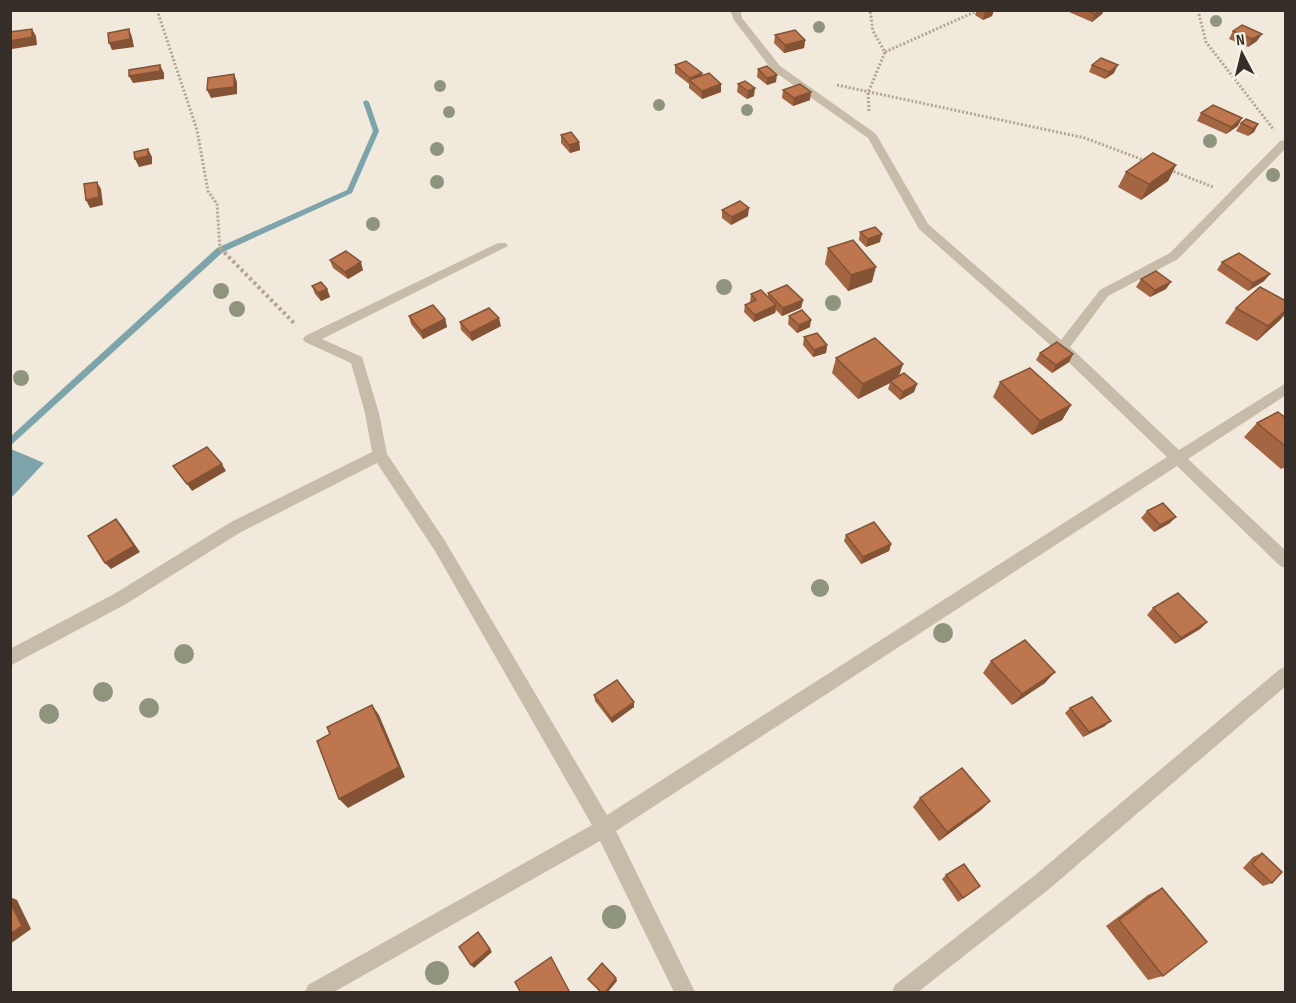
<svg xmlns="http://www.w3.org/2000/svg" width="1296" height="1003" font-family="'Sofia Sans Condensed',sans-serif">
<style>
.water{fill:#7da4ab}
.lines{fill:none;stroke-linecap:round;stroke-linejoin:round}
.stream{fill:#7da4ab;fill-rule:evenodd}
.path-far1{stroke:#b3a593;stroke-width:3;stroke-dasharray:2 2;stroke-linecap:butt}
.path{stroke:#b3a593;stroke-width:4;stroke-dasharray:3 3;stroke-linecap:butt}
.street{fill:#c7bba9;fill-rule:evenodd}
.tree{fill:#8f957c}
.wall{fill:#a36542}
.shaded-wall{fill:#845336}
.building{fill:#bd764d;stroke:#845336;stroke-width:1.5}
</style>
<rect width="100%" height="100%" fill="#f0e9dc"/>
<path class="water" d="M 11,449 L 44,463 L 11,498 Z"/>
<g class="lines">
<path class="stream" d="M 366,100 L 369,102 L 379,131 L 352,193 L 223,252 L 10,446 L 10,437 L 217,248 L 347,190 L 373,131 L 363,102 Z"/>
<g class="path-far1">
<path d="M 157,10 L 197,130 L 208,191 L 217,204 L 220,249"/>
<path d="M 1198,10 L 1206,42 L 1274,130"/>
<path d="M 885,52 L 979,10"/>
<path d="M 837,85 L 1085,138 L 1146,161"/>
<path d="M 869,111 L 868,93 L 885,52 L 873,31 L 870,10"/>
<path d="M 1170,170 L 1213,187"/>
</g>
<path class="path" d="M 220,248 L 296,325"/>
<g class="street">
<path d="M 730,10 L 740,10 L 742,18 L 780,66 L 876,134 L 928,224 L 1061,340 L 1100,290 L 1170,253 L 1280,141 L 1286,140 L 1286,148 L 1178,259 L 1108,296 L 1070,347 L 1179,450 L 1286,383 L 1286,395 L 1188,459 L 1286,551 L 1286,568 L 1280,566 L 1177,466 L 616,831 L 695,992 L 674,992 L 600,841 L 334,992 L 305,992 L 308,985 L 592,825 L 435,551 L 377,463 L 241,532 L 126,604 L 10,666 L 10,649 L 114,594 L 231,522 L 372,452 L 365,413 L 351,363 L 305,342 L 303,339 L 305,336 L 498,243 L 506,243 L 508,246 L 322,339 L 362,357 L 379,413 L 387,454 L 445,541 L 607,815 L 1167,457 L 1057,351 L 919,229 L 868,138 L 772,70 L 734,20 Z"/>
<path d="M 1286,667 L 1286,686 L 1048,890 L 918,992 L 892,992 L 895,985 L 1034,876 L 1280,669 Z"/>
</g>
</g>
<g class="tree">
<circle cx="1216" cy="21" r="6"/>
<circle cx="819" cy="27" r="6"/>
<circle cx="440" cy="86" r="6"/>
<circle cx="659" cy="105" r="6"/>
<circle cx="747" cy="110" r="6"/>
<circle cx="449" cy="112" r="6"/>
<circle cx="1210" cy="141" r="7"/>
<circle cx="437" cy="149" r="7"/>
<circle cx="1273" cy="175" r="7"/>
<circle cx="437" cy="182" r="7"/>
<circle cx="373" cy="224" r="7"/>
<circle cx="724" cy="287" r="8"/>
<circle cx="221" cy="291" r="8"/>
<circle cx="833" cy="303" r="8"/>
<circle cx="237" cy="309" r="8"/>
<circle cx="21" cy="378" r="8"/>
<circle cx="820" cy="588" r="9"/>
<circle cx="943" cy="633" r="10"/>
<circle cx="184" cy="654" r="10"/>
<circle cx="103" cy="692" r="10"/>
<circle cx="149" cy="708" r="10"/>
<circle cx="49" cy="714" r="10"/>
<circle cx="614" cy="917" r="12"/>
<circle cx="437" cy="973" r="12"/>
</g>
<g class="wall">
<path d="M 977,10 L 994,10 L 992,16 L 983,20 L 975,15 Z"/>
<path d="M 1070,10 L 1104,10 L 1102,14 L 1092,22 L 1069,12 Z"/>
<path d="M 1233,31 L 1257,41 L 1248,47 L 1229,39 Z"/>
<path d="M 775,35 L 805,40 L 804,48 L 784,53 L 774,43 Z"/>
<path d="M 675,65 L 702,76 L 721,92 L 702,99 L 689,88 L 689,84 L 675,73 Z"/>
<path d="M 1092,65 L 1114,73 L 1105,79 L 1089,72 Z"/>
<path d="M 758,69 L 776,82 L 767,85 L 757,77 Z"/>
<path d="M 738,84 L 754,96 L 747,99 L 737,92 Z"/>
<path d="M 783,90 L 810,100 L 793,106 L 782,98 Z"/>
<path d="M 1201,113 L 1238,126 L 1226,134 L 1197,121 Z"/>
<path d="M 1241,123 L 1258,124 L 1254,132 L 1248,136 L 1236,131 Z"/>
<path d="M 561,135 L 579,142 L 580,150 L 570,153 L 561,143 Z"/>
<path d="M 1176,165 L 1168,181 L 1141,200 L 1118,187 L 1126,172 Z"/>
<path d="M 722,210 L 748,216 L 731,225 L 722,218 Z"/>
<path d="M 860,232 L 880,242 L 866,247 L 859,240 Z"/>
<path d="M 828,248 L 872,282 L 848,291 L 825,264 Z"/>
<path d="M 330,260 L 363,270 L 348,279 L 333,268 Z"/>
<path d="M 1222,262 L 1270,274 L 1264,281 L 1248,291 L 1217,270 Z"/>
<path d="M 1141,279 L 1166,289 L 1150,297 L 1136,287 Z"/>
<path d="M 312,286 L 327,289 L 330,297 L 321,301 L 315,294 Z"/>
<path d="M 768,293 L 803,300 L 801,308 L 782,316 L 776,310 L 775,313 L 754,322 L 744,312 L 745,305 L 750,303 L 750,302 L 751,294 L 768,296 Z"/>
<path d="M 1286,301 L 1286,313 L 1280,320 L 1257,341 L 1225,323 L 1236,308 Z"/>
<path d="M 409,316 L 445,319 L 447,327 L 423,339 L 411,324 Z"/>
<path d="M 789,316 L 810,327 L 797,333 L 788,324 Z"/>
<path d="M 460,322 L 501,326 L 472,341 L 461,330 Z"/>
<path d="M 804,337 L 827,345 L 826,353 L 813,357 L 803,345 Z"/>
<path d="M 1040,353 L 1073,354 L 1069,362 L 1052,373 L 1036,360 Z"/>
<path d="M 836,358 L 899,376 L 917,384 L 914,392 L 900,400 L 888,389 L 890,383 L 858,399 L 832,373 Z"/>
<path d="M 1000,382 L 1071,405 L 1062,420 L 1032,435 L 993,397 Z"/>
<path d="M 1286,418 L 1286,467 L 1281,469 L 1244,437 L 1257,423 Z"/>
<path d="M 1147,511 L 1170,523 L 1154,532 L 1141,518 Z"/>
<path d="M 846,535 L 891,544 L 889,551 L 861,564 L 844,541 Z"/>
<path d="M 1153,608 L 1207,622 L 1200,629 L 1175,644 L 1147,615 Z"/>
<path d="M 991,661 L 1045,683 L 1012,705 L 983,673 Z"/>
<path d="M 594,695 L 634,707 L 612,723 L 595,701 Z"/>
<path d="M 1070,708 L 1105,726 L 1083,737 L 1065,713 Z"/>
<path d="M 920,798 L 990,801 L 981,810 L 939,841 L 913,807 Z"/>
<path d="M 1262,853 L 1272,883 L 1263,886 L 1243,868 L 1253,857 Z"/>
<path d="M 946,875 L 980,886 L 958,902 L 942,879 Z"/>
<path d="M 1162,888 L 1163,976 L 1148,980 L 1106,926 L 1148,895 Z"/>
</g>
<g class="shaded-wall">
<path d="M 990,10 L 994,10 L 992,16 L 983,20 L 985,12 Z"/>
<path d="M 1100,10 L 1104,10 L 1102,14 L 1092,22 L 1095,14 Z"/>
<path d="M 32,29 L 36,36 L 37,45 L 12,49 L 10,46 L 10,41 Z"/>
<path d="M 129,29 L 132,37 L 134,47 L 112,50 L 109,43 Z"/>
<path d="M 1262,34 L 1257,41 L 1248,47 L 1252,39 Z"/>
<path d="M 805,40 L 804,48 L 784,53 L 785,45 Z"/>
<path d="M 160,65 L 164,73 L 164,79 L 133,83 L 129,76 Z"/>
<path d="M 1118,65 L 1114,73 L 1105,79 L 1109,72 Z"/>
<path d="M 702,73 L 702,81 L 690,81 L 690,78 Z"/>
<path d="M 234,74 L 237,82 L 237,94 L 211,98 L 207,90 Z"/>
<path d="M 777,75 L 776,82 L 767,85 L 767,78 Z"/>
<path d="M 721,84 L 721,92 L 702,99 L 702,91 Z"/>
<path d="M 755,88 L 754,96 L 747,99 L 748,91 Z"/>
<path d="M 811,92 L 810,100 L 793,106 L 794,98 Z"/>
<path d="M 1242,118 L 1238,126 L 1226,134 L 1231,127 Z"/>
<path d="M 1258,124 L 1254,132 L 1248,136 L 1253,129 Z"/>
<path d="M 579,142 L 580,150 L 570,153 L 569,145 Z"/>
<path d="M 148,149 L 152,157 L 152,164 L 139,167 L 135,159 Z"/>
<path d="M 1176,165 L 1168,181 L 1141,200 L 1149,184 Z"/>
<path d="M 97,182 L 101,189 L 103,205 L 90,208 L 86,200 Z"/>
<path d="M 749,208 L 748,216 L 731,225 L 732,217 Z"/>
<path d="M 882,234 L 880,242 L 866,247 L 868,239 Z"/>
<path d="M 361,262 L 363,270 L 348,279 L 345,272 Z"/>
<path d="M 876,267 L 872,282 L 848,291 L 851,275 Z"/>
<path d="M 1270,274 L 1264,281 L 1248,291 L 1253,283 Z"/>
<path d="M 1171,282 L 1166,289 L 1150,297 L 1155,290 Z"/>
<path d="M 327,289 L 330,297 L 321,301 L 318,293 Z"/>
<path d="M 803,300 L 801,308 L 782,316 L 783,308 Z"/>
<path d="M 776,305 L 775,313 L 754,322 L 755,315 Z"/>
<path d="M 1286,310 L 1286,313 L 1280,320 L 1257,341 L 1268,326 Z"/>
<path d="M 499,318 L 501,326 L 472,341 L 470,333 Z"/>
<path d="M 445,319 L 447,327 L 423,339 L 421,331 Z"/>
<path d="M 811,320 L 810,327 L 797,333 L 799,325 Z"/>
<path d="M 827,345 L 826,353 L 813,357 L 814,350 Z"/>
<path d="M 1073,354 L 1069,362 L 1052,373 L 1056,365 Z"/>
<path d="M 903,364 L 898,379 L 890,381 L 890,383 L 858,399 L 863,384 Z"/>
<path d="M 917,384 L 914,392 L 900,400 L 903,392 Z"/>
<path d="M 1071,405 L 1062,420 L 1032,435 L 1040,421 Z"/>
<path d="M 222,464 L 226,471 L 192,491 L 187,484 Z"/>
<path d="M 1176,517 L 1170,523 L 1154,532 L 1160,525 Z"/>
<path d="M 116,519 L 122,526 L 140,552 L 111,569 L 105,563 Z"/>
<path d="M 891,544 L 889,551 L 861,564 L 863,557 Z"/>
<path d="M 1207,622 L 1200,629 L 1175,644 L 1181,638 Z"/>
<path d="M 1055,672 L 1045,683 L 1012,705 L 1022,694 Z"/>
<path d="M 634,702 L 634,707 L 612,723 L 611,718 Z"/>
<path d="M 372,705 L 379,715 L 405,777 L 348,808 L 339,799 Z"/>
<path d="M 1111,721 L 1105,726 L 1083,737 L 1089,732 Z"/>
<path d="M 990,801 L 981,810 L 939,841 L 947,832 Z"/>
<path d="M 10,897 L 17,900 L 31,929 L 10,944 Z"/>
<path d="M 478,932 L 492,952 L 474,968 L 471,965 Z"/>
<path d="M 616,978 L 617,981 L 607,993 L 605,993 Z"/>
</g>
<g class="building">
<path d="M 1087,10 L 1100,10 L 1095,14 Z"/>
<path d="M 1242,25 L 1262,34 L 1252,39 L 1233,31 Z"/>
<path d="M 32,29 L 32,37 L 10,41 L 10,32 Z"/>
<path d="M 129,29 L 130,39 L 109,43 L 108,33 Z"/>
<path d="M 795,30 L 805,40 L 785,45 L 775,35 Z"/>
<path d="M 1101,58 L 1118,65 L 1109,72 L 1092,65 Z"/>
<path d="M 686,61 L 702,73 L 690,78 L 675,65 Z"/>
<path d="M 160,65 L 160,71 L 129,76 L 129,70 Z"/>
<path d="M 767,66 L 777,75 L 767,78 L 758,69 Z"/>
<path d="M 709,73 L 721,84 L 702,91 L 689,80 Z"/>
<path d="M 234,74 L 234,87 L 207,90 L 208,78 Z"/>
<path d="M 745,81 L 755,88 L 748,91 L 738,84 Z"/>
<path d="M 800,84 L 811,92 L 794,98 L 783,90 Z"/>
<path d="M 1213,105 L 1242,118 L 1231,127 L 1201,113 Z"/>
<path d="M 1246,119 L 1258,124 L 1253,129 L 1241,123 Z"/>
<path d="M 571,132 L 579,142 L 569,145 L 561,135 Z"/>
<path d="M 148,149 L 148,156 L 135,159 L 134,152 Z"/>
<path d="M 1153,153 L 1176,165 L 1149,184 L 1126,172 Z"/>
<path d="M 97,182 L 99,197 L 86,200 L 84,184 Z"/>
<path d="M 740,201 L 749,208 L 732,217 L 722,210 Z"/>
<path d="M 875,227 L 882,234 L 868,239 L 860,232 Z"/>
<path d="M 853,240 L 876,267 L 851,275 L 828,248 Z"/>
<path d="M 346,251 L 361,262 L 345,272 L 330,260 Z"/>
<path d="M 1239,253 L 1270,274 L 1253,283 L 1222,262 Z"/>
<path d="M 1156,271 L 1171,282 L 1155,290 L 1141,279 Z"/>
<path d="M 321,282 L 327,289 L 318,293 L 312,286 Z"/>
<path d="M 787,285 L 803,300 L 783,308 L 768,293 Z"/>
<path d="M 1260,287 L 1286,301 L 1286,310 L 1268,326 L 1236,308 Z"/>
<path d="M 761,290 L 776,305 L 755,315 L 745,305 L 756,300 L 751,294 Z"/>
<path d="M 433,305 L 445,319 L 421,331 L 409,316 Z"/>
<path d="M 489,308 L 499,318 L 470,333 L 460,322 Z"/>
<path d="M 802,310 L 811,320 L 799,325 L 789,316 Z"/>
<path d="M 817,333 L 827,345 L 814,350 L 804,337 Z"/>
<path d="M 875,338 L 903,364 L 863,384 L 836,358 Z"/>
<path d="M 1057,342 L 1073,354 L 1056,365 L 1040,353 Z"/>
<path d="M 1030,368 L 1071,405 L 1040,421 L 1000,382 Z"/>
<path d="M 904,373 L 917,384 L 903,392 L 890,381 Z"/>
<path d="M 1278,412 L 1286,418 L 1286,447 L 1257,423 Z"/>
<path d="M 207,447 L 222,464 L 187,484 L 173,466 Z"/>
<path d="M 1163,503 L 1176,517 L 1160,525 L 1147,511 Z"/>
<path d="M 116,519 L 134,546 L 105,563 L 88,536 Z"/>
<path d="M 874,522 L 891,544 L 863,557 L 846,535 Z"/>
<path d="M 1178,593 L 1207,622 L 1181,638 L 1153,608 Z"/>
<path d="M 1025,640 L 1055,672 L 1022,694 L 991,661 Z"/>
<path d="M 617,680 L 634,702 L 611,718 L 594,695 Z"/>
<path d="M 1092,697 L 1111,721 L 1089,732 L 1070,708 Z"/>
<path d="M 372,705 L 399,767 L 339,799 L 317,741 L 330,734 L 327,727 Z"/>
<path d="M 962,768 L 990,801 L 947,832 L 920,798 Z"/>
<path d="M 1262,853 L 1282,872 L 1272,883 L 1252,864 Z"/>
<path d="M 964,864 L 980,886 L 963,898 L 946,875 Z"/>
<path d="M 1162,888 L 1207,942 L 1163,976 L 1119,920 Z"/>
<path d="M 10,902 L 22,926 L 10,934 Z"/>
<path d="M 478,932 L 490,949 L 471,965 L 459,947 Z"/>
<path d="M 551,957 L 570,993 L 521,993 L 515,982 Z"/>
<path d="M 602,963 L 616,978 L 605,993 L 602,993 L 588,979 Z"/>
</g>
<rect width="1296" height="1003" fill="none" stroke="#352e28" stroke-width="24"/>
<g transform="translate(1242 54) rotate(353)" stroke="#f8f3e8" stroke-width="4.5" paint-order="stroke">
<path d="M0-4.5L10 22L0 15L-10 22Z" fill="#352e28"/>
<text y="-9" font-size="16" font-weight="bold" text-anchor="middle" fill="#352e28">N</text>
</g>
</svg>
